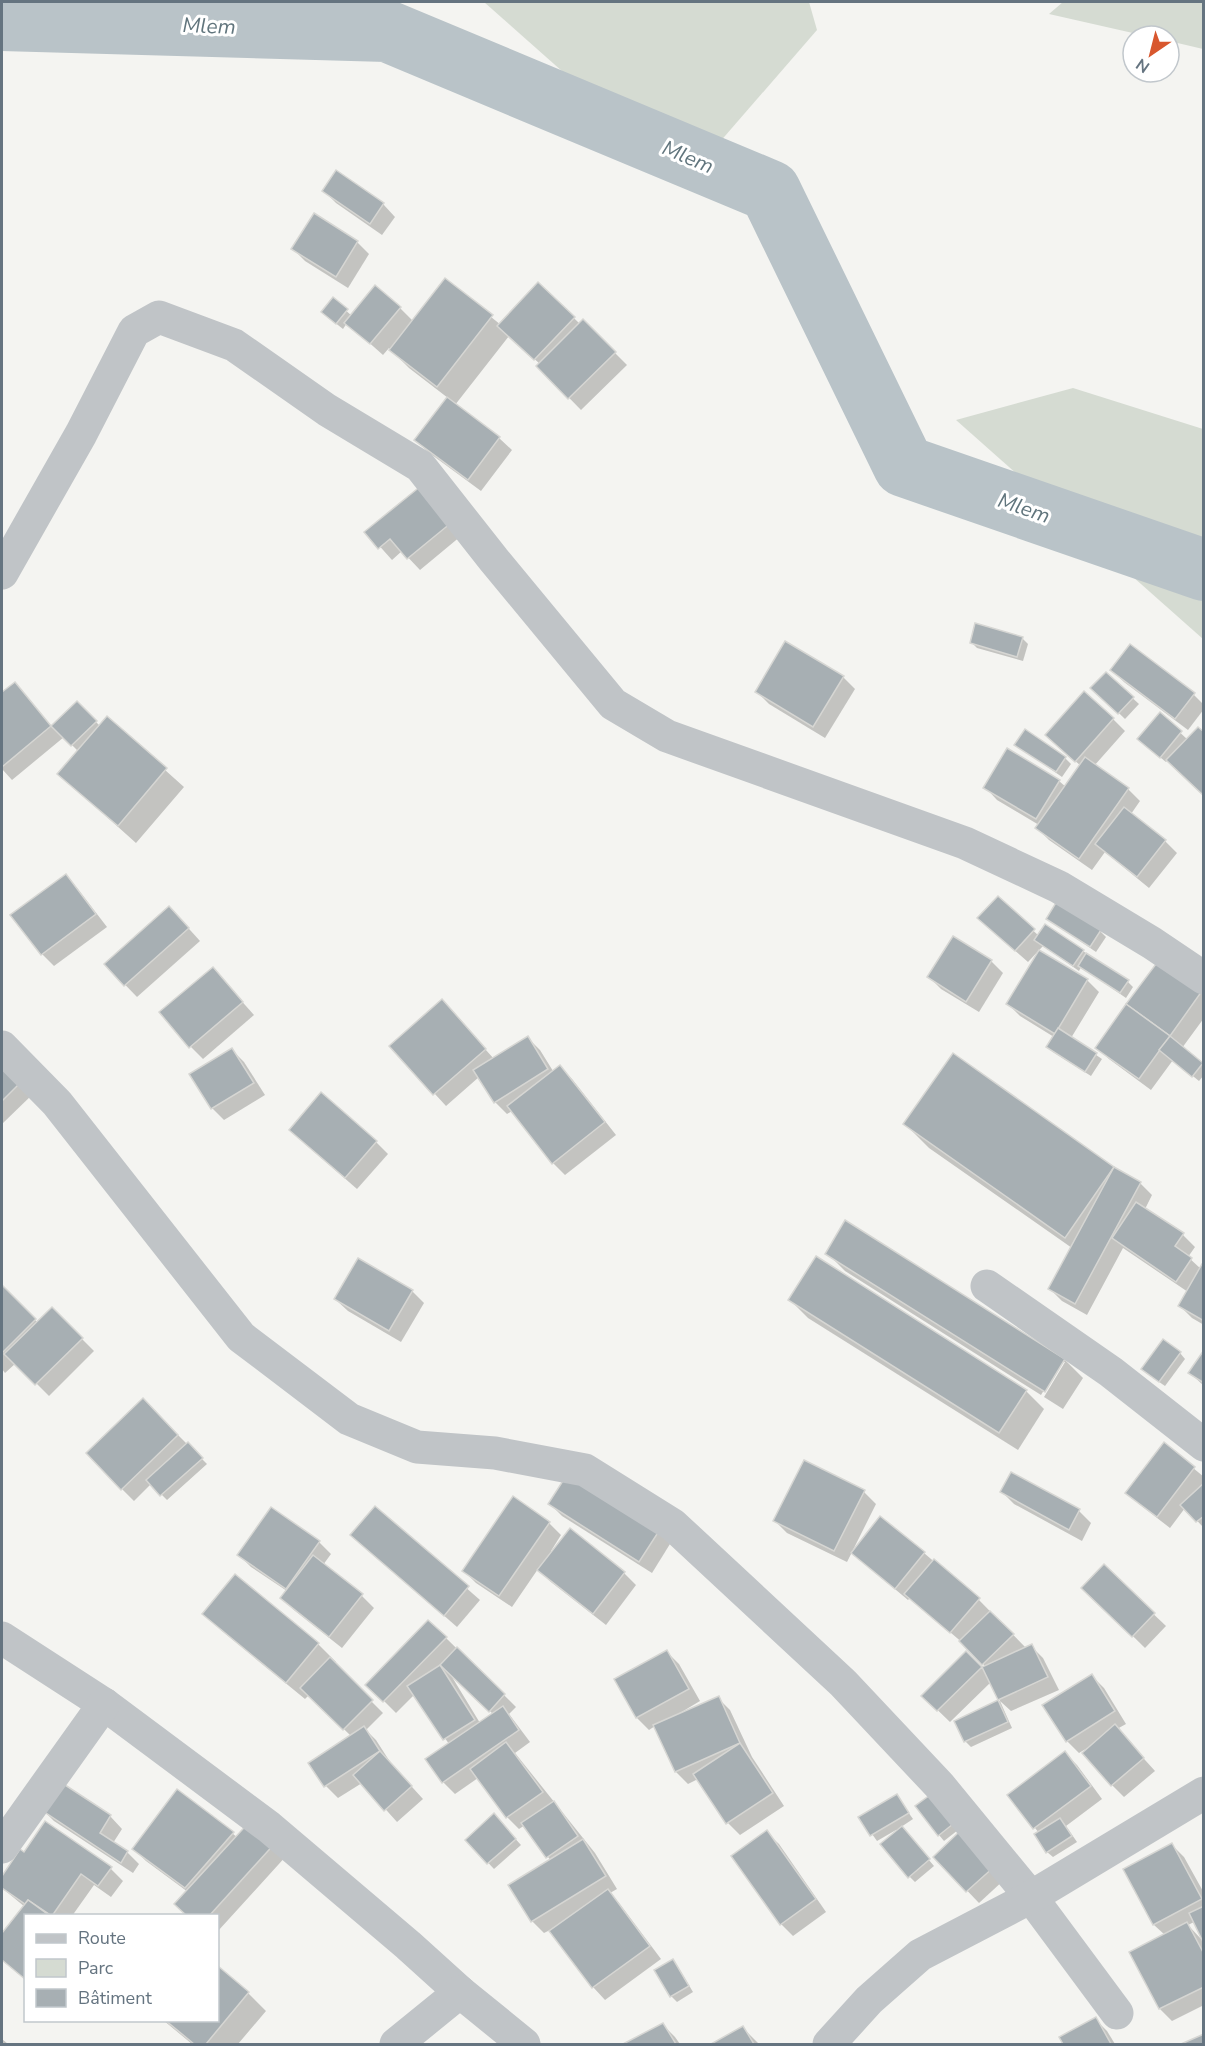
<svg xmlns="http://www.w3.org/2000/svg" width="1205" height="2046" font-family="'Nunito Sans',sans-serif">
<style>
.green{fill:#d5dbd2}
.shadow{fill:#0003;fill-rule:evenodd}
.lines{fill:none;stroke-linecap:round;stroke-linejoin:round}
.river{stroke:#b9c3c8;stroke-width:62}
.building{fill:#a7afb3;stroke:#d6d6d3;stroke-width:1.5}
.minor{stroke:#c0c4c7;stroke-width:33}
.labels{text-anchor:middle;dominant-baseline:central;stroke-width:6;stroke-linejoin:round;paint-order:stroke}
.water-label{font-size:21px;font-style:italic;fill:#61757d;stroke:#fff}
</style>
<rect width="100%" height="100%" fill="#f4f4f1"/>
<g class="green">
<path d="M 484,2 L 809,2 L 817,30 L 686,181 Z"/>
<path d="M 1063,2 L 1203,2 L 1203,49 L 1169,41 L 1169,36 L 1146,36 L 1049,14 Z"/>
<path d="M 1073,388 L 1203,429 L 1203,639 L 956,420 Z"/>
</g>
<g class="shadow">
<path d="M 324,191 L 383,204 L 395,217 L 382,235 L 336,203 Z"/>
<path d="M 357,242 L 369,254 L 348,288 L 305,261 L 293,249 Z"/>
<path d="M 445,280 L 501,325 L 539,284 L 580,324 L 583,321 L 627,365 L 581,410 L 538,366 L 540,364 L 509,336 L 455,405 L 499,438 L 512,450 L 481,491 L 428,452 L 416,440 L 448,398 L 409,368 L 389,348 L 383,355 L 347,323 L 343,329 L 329,318 L 333,299 L 352,316 L 400,308 L 413,321 Z"/>
<path d="M 426,483 L 467,531 L 420,570 L 402,551 L 392,560 L 367,532 Z"/>
<path d="M 1022,638 L 1028,644 L 1023,661 L 977,648 L 971,642 Z"/>
<path d="M 1112,670 L 1194,695 L 1204,705 L 1204,709 L 1188,730 L 1124,682 Z"/>
<path d="M 1106,674 L 1139,704 L 1125,719 L 1093,688 Z"/>
<path d="M 843,677 L 855,689 L 825,738 L 769,704 L 757,692 Z"/>
<path d="M 15,684 L 52,727 L 77,703 L 100,726 L 107,718 L 184,787 L 136,843 L 59,774 L 78,751 L 64,737 L 12,780 L 2,769 L 2,694 Z"/>
<path d="M 1160,714 L 1188,740 L 1166,762 L 1145,745 Z"/>
<path d="M 1113,719 L 1125,731 L 1094,766 L 1128,789 L 1140,801 L 1131,814 L 1165,841 L 1177,853 L 1149,888 L 1105,852 L 1092,870 L 1049,840 L 1037,828 L 1039,825 L 997,800 L 985,787 L 1059,781 L 1066,787 L 1081,766 L 1059,747 Z"/>
<path d="M 1016,745 L 1065,758 L 1071,764 L 1062,777 Z"/>
<path d="M 65,876 L 77,888 L 107,927 L 54,966 L 42,954 Z"/>
<path d="M 998,898 L 1039,936 L 1083,951 L 1128,982 L 1133,987 L 1126,998 L 1081,967 L 1079,971 L 1043,946 L 1028,962 L 991,930 Z"/>
<path d="M 1048,919 L 1100,931 L 1106,937 L 1096,952 Z"/>
<path d="M 181,920 L 200,941 L 137,997 L 106,965 Z"/>
<path d="M 991,961 L 1003,973 L 979,1012 L 941,989 L 929,977 Z"/>
<path d="M 213,969 L 254,1015 L 203,1059 L 191,1047 Z"/>
<path d="M 1087,980 L 1099,992 L 1071,1038 L 1102,1059 L 1091,1076 L 1053,1052 L 1048,1047 L 1054,1037 L 1020,1016 L 1008,1004 Z"/>
<path d="M 1201,993 L 1204,995 L 1204,1018 L 1182,1048 L 1204,1066 L 1204,1075 L 1199,1081 L 1173,1060 L 1151,1090 L 1109,1059 L 1097,1047 Z"/>
<path d="M 453,1013 L 494,1059 L 528,1038 L 540,1050 L 553,1071 L 560,1067 L 572,1079 L 616,1135 L 565,1175 L 553,1163 L 512,1111 L 507,1114 L 495,1102 L 479,1077 L 446,1106 L 391,1046 Z"/>
<path d="M 232,1050 L 244,1062 L 265,1095 L 224,1120 L 212,1108 Z"/>
<path d="M 954,1055 L 1113,1168 L 1140,1183 L 1152,1195 L 1145,1209 L 1183,1235 L 1195,1247 L 1188,1257 L 1201,1269 L 1204,1266 L 1204,1325 L 1192,1318 L 1180,1306 L 1188,1292 L 1123,1248 L 1087,1315 L 1062,1301 L 1050,1289 L 1072,1248 L 929,1148 L 905,1124 Z"/>
<path d="M 2,1059 L 34,1093 L 2,1124 Z"/>
<path d="M 303,1142 L 376,1142 L 388,1154 L 357,1189 Z"/>
<path d="M 846,1223 L 1065,1360 L 1083,1378 L 1063,1409 L 1044,1397 L 1065,1362 L 1061,1362 L 1041,1395 L 845,1271 L 827,1253 Z"/>
<path d="M 2,1287 L 38,1323 L 52,1309 L 94,1351 L 49,1396 L 16,1363 L 5,1373 L 2,1369 Z"/>
<path d="M 412,1291 L 424,1303 L 401,1342 L 348,1311 L 335,1299 Z"/>
<path d="M 790,1300 L 1026,1391 L 1044,1409 L 1018,1450 L 808,1318 Z"/>
<path d="M 1180,1353 L 1185,1359 L 1165,1386 L 1149,1375 Z"/>
<path d="M 1204,1353 L 1204,1386 L 1190,1373 Z"/>
<path d="M 155,1412 L 207,1464 L 167,1500 L 151,1484 L 134,1501 L 122,1489 Z"/>
<path d="M 1164,1444 L 1204,1477 L 1203,1527 L 1185,1508 L 1170,1528 L 1139,1504 L 1127,1492 Z"/>
<path d="M 1012,1474 L 1079,1511 L 1091,1523 L 1082,1541 L 1014,1504 L 1002,1492 Z"/>
<path d="M 864,1492 L 876,1504 L 853,1550 L 924,1553 L 979,1600 L 1026,1648 L 1031,1646 L 1043,1658 L 1059,1690 L 1011,1711 L 1000,1701 L 1012,1728 L 971,1747 L 965,1741 L 956,1721 L 1000,1701 L 991,1682 L 950,1722 L 923,1696 L 966,1653 L 982,1669 L 986,1667 L 964,1644 L 910,1598 L 908,1600 L 865,1564 L 852,1552 L 847,1562 L 787,1533 L 775,1521 Z"/>
<path d="M 550,1504 L 658,1532 L 670,1544 L 652,1573 L 562,1516 Z"/>
<path d="M 375,1508 L 480,1600 L 457,1627 L 352,1535 Z"/>
<path d="M 549,1523 L 561,1535 L 551,1551 L 553,1552 L 570,1530 L 624,1573 L 636,1585 L 606,1625 L 551,1582 L 538,1569 L 512,1607 L 476,1583 L 464,1571 Z"/>
<path d="M 319,1542 L 331,1554 L 323,1565 L 362,1596 L 374,1608 L 342,1648 L 294,1610 L 282,1598 L 287,1591 L 251,1567 L 239,1555 Z"/>
<path d="M 1104,1567 L 1166,1626 L 1145,1648 L 1084,1588 Z"/>
<path d="M 204,1613 L 318,1644 L 336,1662 L 334,1664 L 383,1713 L 366,1730 L 376,1740 L 392,1765 L 423,1799 L 397,1822 L 362,1783 L 338,1798 L 326,1786 L 310,1763 L 351,1736 L 309,1695 L 305,1699 L 222,1631 Z"/>
<path d="M 446,1638 L 516,1707 L 509,1714 L 530,1742 L 515,1753 L 595,1853 L 617,1889 L 610,1893 L 619,1903 L 661,1959 L 605,2000 L 593,1987 L 550,1930 L 544,1933 L 532,1921 L 551,1861 L 525,1825 L 519,1829 L 507,1817 L 478,1778 L 455,1794 L 443,1782 L 449,1744 L 415,1694 L 396,1713 L 368,1685 ZM 449,1672 L 493,1714 L 480,1723 Z"/>
<path d="M 667,1652 L 679,1664 L 700,1701 L 680,1713 L 681,1715 L 718,1698 L 730,1710 L 752,1757 L 784,1806 L 740,1835 L 728,1823 L 698,1779 L 688,1784 L 676,1772 L 655,1726 L 649,1730 L 637,1718 L 616,1680 Z"/>
<path d="M 1092,1676 L 1104,1688 L 1126,1724 L 1117,1729 L 1155,1771 L 1124,1797 L 1112,1785 L 1089,1747 L 1079,1753 L 1067,1741 Z"/>
<path d="M 1065,1753 L 1077,1765 L 1102,1799 L 1066,1826 L 1077,1842 L 1053,1857 L 1047,1852 L 1039,1833 L 1009,1795 Z"/>
<path d="M 177,1791 L 237,1837 L 288,1854 L 218,1931 L 218,1916 L 188,1916 L 188,1892 L 146,1861 L 134,1849 Z"/>
<path d="M 896,1795 L 913,1819 L 901,1827 L 934,1866 L 915,1882 L 909,1876 L 896,1830 L 877,1841 L 860,1817 Z"/>
<path d="M 930,1797 L 958,1830 L 944,1841 L 939,1835 Z"/>
<path d="M 42,1809 L 110,1816 L 122,1829 L 113,1843 L 127,1852 L 139,1864 L 133,1873 L 54,1821 Z"/>
<path d="M 499,1821 L 521,1845 L 494,1869 L 467,1840 Z"/>
<path d="M 766,1832 L 779,1844 L 826,1912 L 793,1936 L 781,1924 Z"/>
<path d="M 961,1832 L 1005,1879 L 979,1903 L 935,1857 Z"/>
<path d="M 1172,1845 L 1184,1857 L 1204,1893 L 1204,2005 L 1172,2021 L 1160,2009 L 1131,1953 L 1165,1935 L 1154,1925 L 1125,1870 ZM 1194,1922 L 1202,1940 L 1188,1925 Z"/>
<path d="M 20,1851 L 111,1869 L 123,1881 L 111,1897 L 94,1885 L 72,1916 L 26,1916 L 26,1980 L 2,1960 L 2,1935 L 25,1907 L 2,1888 L 2,1878 Z"/>
<path d="M 673,1961 L 678,1967 L 693,1992 L 677,2002 L 671,1996 L 656,1971 Z"/>
<path d="M 218,1968 L 248,1993 L 266,2011 L 238,2044 L 192,2044 L 163,2020 L 218,2020 Z"/>
<path d="M 1095,2019 L 1107,2031 L 1115,2044 L 1065,2044 L 1061,2038 Z"/>
<path d="M 663,2025 L 675,2037 L 680,2044 L 626,2044 Z"/>
<path d="M 743,2028 L 759,2044 L 714,2044 Z"/>
<path d="M 2,2039 L 8,2044 L 2,2044 Z"/>
</g>
<g class="lines">
<path class="river" d="M 2,20 L 387,31 L 770,191 L 904,466 L 1204,570"/>
</g>
<g class="building">
<path d="M 336,170 L 384,203 L 370,224 L 322,191 Z"/>
<path d="M 314,213 L 358,241 L 336,277 L 291,249 Z"/>
<path d="M 445,278 L 493,315 L 437,387 L 389,350 Z"/>
<path d="M 538,282 L 575,317 L 534,360 L 497,326 Z"/>
<path d="M 375,285 L 401,307 L 370,344 L 344,323 Z"/>
<path d="M 333,297 L 348,309 L 336,324 L 321,312 Z"/>
<path d="M 583,319 L 616,352 L 568,399 L 536,366 Z"/>
<path d="M 447,397 L 500,437 L 468,480 L 414,440 Z"/>
<path d="M 427,481 L 457,518 L 407,559 L 390,539 L 378,549 L 364,532 Z"/>
<path d="M 975,623 L 1023,637 L 1017,657 L 970,643 Z"/>
<path d="M 785,641 L 844,676 L 813,727 L 755,692 Z"/>
<path d="M 1130,644 L 1195,693 L 1175,719 L 1110,670 Z"/>
<path d="M 1106,672 L 1134,697 L 1118,714 L 1090,688 Z"/>
<path d="M 15,682 L 51,726 L 2,767 L 2,692 Z"/>
<path d="M 1084,691 L 1114,718 L 1075,762 L 1045,735 Z"/>
<path d="M 77,701 L 97,721 L 71,746 L 51,726 Z"/>
<path d="M 1160,712 L 1182,731 L 1160,758 L 1137,739 Z"/>
<path d="M 107,716 L 167,768 L 118,826 L 57,774 Z"/>
<path d="M 1198,727 L 1204,732 L 1204,796 L 1166,760 Z"/>
<path d="M 1025,729 L 1066,757 L 1056,772 L 1014,745 Z"/>
<path d="M 1007,748 L 1060,780 L 1036,819 L 983,788 Z"/>
<path d="M 1085,757 L 1129,788 L 1079,859 L 1035,828 Z"/>
<path d="M 1124,807 L 1166,840 L 1137,877 L 1095,844 Z"/>
<path d="M 66,874 L 96,914 L 41,955 L 10,915 Z"/>
<path d="M 998,896 L 1035,929 L 1015,951 L 977,918 Z"/>
<path d="M 1057,901 L 1101,930 L 1090,947 L 1046,919 Z"/>
<path d="M 169,906 L 189,928 L 124,986 L 104,964 Z"/>
<path d="M 1045,924 L 1084,950 L 1073,966 L 1034,940 Z"/>
<path d="M 953,936 L 992,960 L 966,1002 L 927,977 Z"/>
<path d="M 1039,950 L 1088,979 L 1055,1034 L 1006,1004 Z"/>
<path d="M 1086,953 L 1129,980 L 1120,993 L 1078,966 Z"/>
<path d="M 1159,960 L 1202,991 L 1170,1036 L 1126,1004 Z"/>
<path d="M 213,967 L 243,1002 L 189,1048 L 159,1012 Z"/>
<path d="M 442,999 L 486,1049 L 433,1095 L 389,1046 Z"/>
<path d="M 1126,1004 L 1170,1036 L 1139,1079 L 1095,1048 Z"/>
<path d="M 1058,1028 L 1097,1053 L 1085,1072 L 1046,1047 Z"/>
<path d="M 528,1036 L 548,1069 L 494,1103 L 473,1070 Z"/>
<path d="M 1170,1036 L 1203,1063 L 1192,1077 L 1159,1050 Z"/>
<path d="M 232,1048 L 254,1083 L 211,1109 L 189,1074 Z"/>
<path d="M 953,1053 L 1114,1167 L 1065,1238 L 903,1124 Z"/>
<path d="M 2,1058 L 23,1080 L 2,1101 Z"/>
<path d="M 560,1065 L 605,1122 L 552,1164 L 507,1106 Z"/>
<path d="M 321,1092 L 377,1141 L 345,1178 L 289,1130 Z"/>
<path d="M 1114,1167 L 1141,1182 L 1075,1304 L 1048,1289 Z"/>
<path d="M 1136,1202 L 1184,1233 L 1175,1246 L 1192,1258 L 1176,1282 L 1112,1238 Z"/>
<path d="M 845,1220 L 1065,1359 L 1045,1392 L 825,1254 Z"/>
<path d="M 816,1256 L 1027,1390 L 999,1433 L 788,1300 Z"/>
<path d="M 358,1258 L 413,1290 L 389,1331 L 334,1299 Z"/>
<path d="M 1202,1264 L 1204,1265 L 1204,1321 L 1178,1306 Z"/>
<path d="M 2,1285 L 36,1319 L 2,1353 Z"/>
<path d="M 52,1307 L 83,1338 L 35,1385 L 4,1354 Z"/>
<path d="M 1163,1339 L 1181,1352 L 1159,1382 L 1141,1369 Z"/>
<path d="M 1204,1350 L 1204,1383 L 1188,1373 Z"/>
<path d="M 143,1398 L 178,1435 L 121,1490 L 86,1453 Z"/>
<path d="M 188,1442 L 203,1458 L 160,1496 L 146,1480 Z"/>
<path d="M 1164,1442 L 1195,1467 L 1157,1517 L 1125,1493 Z"/>
<path d="M 804,1460 L 865,1490 L 834,1551 L 773,1521 Z"/>
<path d="M 1011,1472 L 1080,1509 L 1069,1530 L 1000,1492 Z"/>
<path d="M 568,1473 L 659,1531 L 639,1562 L 548,1504 Z"/>
<path d="M 1204,1483 L 1204,1516 L 1196,1522 L 1180,1505 Z"/>
<path d="M 513,1496 L 550,1522 L 499,1596 L 462,1571 Z"/>
<path d="M 375,1506 L 469,1586 L 444,1616 L 350,1535 Z"/>
<path d="M 271,1507 L 320,1541 L 286,1589 L 237,1555 Z"/>
<path d="M 880,1516 L 925,1552 L 895,1589 L 851,1553 Z"/>
<path d="M 570,1528 L 625,1572 L 593,1614 L 537,1570 Z"/>
<path d="M 313,1555 L 363,1594 L 329,1637 L 280,1598 Z"/>
<path d="M 934,1559 L 980,1598 L 950,1633 L 904,1594 Z"/>
<path d="M 1104,1564 L 1155,1613 L 1132,1637 L 1081,1588 Z"/>
<path d="M 235,1574 L 319,1643 L 286,1683 L 202,1614 Z"/>
<path d="M 990,1611 L 1014,1634 L 982,1665 L 959,1641 Z"/>
<path d="M 428,1620 L 447,1637 L 383,1702 L 365,1685 Z"/>
<path d="M 1032,1644 L 1048,1677 L 998,1700 L 982,1667 Z"/>
<path d="M 457,1647 L 505,1694 L 489,1712 L 440,1665 Z"/>
<path d="M 667,1650 L 689,1689 L 636,1718 L 614,1679 Z"/>
<path d="M 966,1651 L 982,1667 L 937,1711 L 921,1696 Z"/>
<path d="M 330,1657 L 373,1700 L 343,1730 L 300,1688 Z"/>
<path d="M 440,1665 L 475,1720 L 443,1740 L 407,1686 Z"/>
<path d="M 1092,1674 L 1115,1711 L 1066,1742 L 1042,1705 Z"/>
<path d="M 719,1696 L 740,1743 L 675,1772 L 653,1725 Z"/>
<path d="M 998,1700 L 1008,1722 L 964,1742 L 954,1721 Z"/>
<path d="M 503,1706 L 519,1730 L 442,1783 L 425,1759 Z"/>
<path d="M 1115,1724 L 1144,1758 L 1111,1786 L 1082,1753 Z"/>
<path d="M 364,1726 L 380,1751 L 324,1787 L 308,1763 Z"/>
<path d="M 506,1742 L 543,1792 L 506,1818 L 470,1769 Z"/>
<path d="M 740,1743 L 773,1793 L 726,1824 L 693,1774 Z"/>
<path d="M 380,1751 L 412,1786 L 384,1811 L 353,1775 Z"/>
<path d="M 1065,1751 L 1091,1786 L 1033,1829 L 1007,1795 Z"/>
<path d="M 59,1781 L 111,1815 L 100,1833 L 128,1851 L 121,1863 L 40,1809 Z"/>
<path d="M 177,1789 L 234,1832 L 185,1888 L 132,1849 Z"/>
<path d="M 897,1794 L 909,1813 L 870,1836 L 858,1817 Z"/>
<path d="M 930,1795 L 953,1824 L 938,1836 L 915,1806 Z"/>
<path d="M 554,1801 L 578,1836 L 546,1858 L 521,1823 Z"/>
<path d="M 494,1813 L 516,1839 L 487,1864 L 465,1840 Z"/>
<path d="M 1060,1818 L 1072,1836 L 1046,1853 L 1034,1834 Z"/>
<path d="M 252,1819 L 277,1841 L 209,1916 L 187,1916 L 174,1904 Z"/>
<path d="M 45,1821 L 112,1867 L 98,1886 L 81,1874 L 52,1916 L 28,1900 L 25,1904 L 2,1888 L 2,1876 L 20,1849 L 24,1852 Z"/>
<path d="M 902,1826 L 930,1859 L 908,1878 L 880,1844 Z"/>
<path d="M 767,1830 L 816,1899 L 780,1925 L 731,1856 Z"/>
<path d="M 961,1830 L 995,1866 L 966,1892 L 933,1857 Z"/>
<path d="M 583,1839 L 606,1876 L 531,1922 L 508,1885 Z"/>
<path d="M 1172,1843 L 1202,1899 L 1153,1925 L 1123,1869 Z"/>
<path d="M 608,1889 L 650,1946 L 592,1988 L 549,1931 Z"/>
<path d="M 28,1900 L 50,1916 L 26,1916 L 26,1980 L 2,1960 L 2,1933 Z"/>
<path d="M 1204,1906 L 1204,1944 L 1189,1913 Z"/>
<path d="M 1187,1922 L 1204,1954 L 1204,1987 L 1159,2009 L 1129,1952 Z"/>
<path d="M 673,1959 L 689,1986 L 670,1997 L 654,1970 Z"/>
<path d="M 218,1966 L 249,1992 L 206,2044 L 194,2044 L 165,2020 L 218,2020 Z"/>
<path d="M 1096,2017 L 1111,2044 L 1063,2044 L 1059,2037 Z"/>
<path d="M 663,2023 L 676,2044 L 623,2044 Z"/>
<path d="M 743,2026 L 754,2044 L 711,2044 Z"/>
<path d="M 1204,2034 L 1204,2044 L 1181,2044 Z"/>
</g>
<g class="lines">
<g class="minor">
<path d="M 2,573 L 81,434 L 134,331 L 159,317 L 234,345 L 327,410 L 420,466 L 494,560 L 613,704 L 667,736 L 965,843 L 1059,887 L 1152,943 L 1204,978"/>
<path d="M 2,1047 L 57,1103 L 241,1337 L 349,1419 L 417,1447 L 495,1453 L 585,1470 L 673,1525 L 843,1683 L 939,1785 L 1031,1897 L 1117,2013"/>
<path d="M 987,1286 L 1111,1372 L 1204,1445"/>
<path d="M 2,1638 L 104,1704 L 269,1827 L 408,1945 L 460,1992 L 524,2044"/>
<path d="M 2,1847 L 104,1704"/>
<path d="M 396,2044 L 460,1992"/>
<path d="M 829,2044 L 869,2000 L 920,1955 L 1031,1897 L 1204,1793"/>
</g>
</g>
<g class="labels">
<g class="water-label">
<text transform="translate(209 26) rotate(2)">Mlem</text>
<text transform="translate(688 157) rotate(23)">Mlem</text>
<text transform="translate(1024 508) rotate(19)">Mlem</text>
</g>
</g>
<rect width="1205" height="2046" fill="none" stroke="#657480" stroke-width="6"/>
<rect x="24" y="1914" width="195" height="108" fill="#ffffff" stroke="#c1c7cc" stroke-width="1.5"/>
<rect x="36" y="1934" width="30" height="9" fill="#c0c4c7" stroke="#c1c7cc" stroke-width="1.5"/>
<text x="78" y="1944" font-size="18" fill="#657480">Route</text>
<rect x="36" y="1959" width="30" height="18" fill="#d5dbd2" stroke="#c1c7cc" stroke-width="1.5"/>
<text x="78" y="1974" font-size="18" fill="#657480">Parc</text>
<rect x="36" y="1989" width="30" height="18" fill="#a7afb3" stroke="#c1c7cc" stroke-width="1.5"/>
<text x="78" y="2004" font-size="18" fill="#657480">Bâtiment</text>
<g transform="translate(1151 54) rotate(215)"><circle r="28" fill="#ffffff" stroke="#c1c7cc" stroke-width="1.5"/>
<path d="M0-4.5L10 22L0 15L-10 22Z" fill="#d8572e"/>
<text y="-9" font-size="16" font-weight="bold" text-anchor="middle" fill="#657480">N</text>
</g>
</svg>
